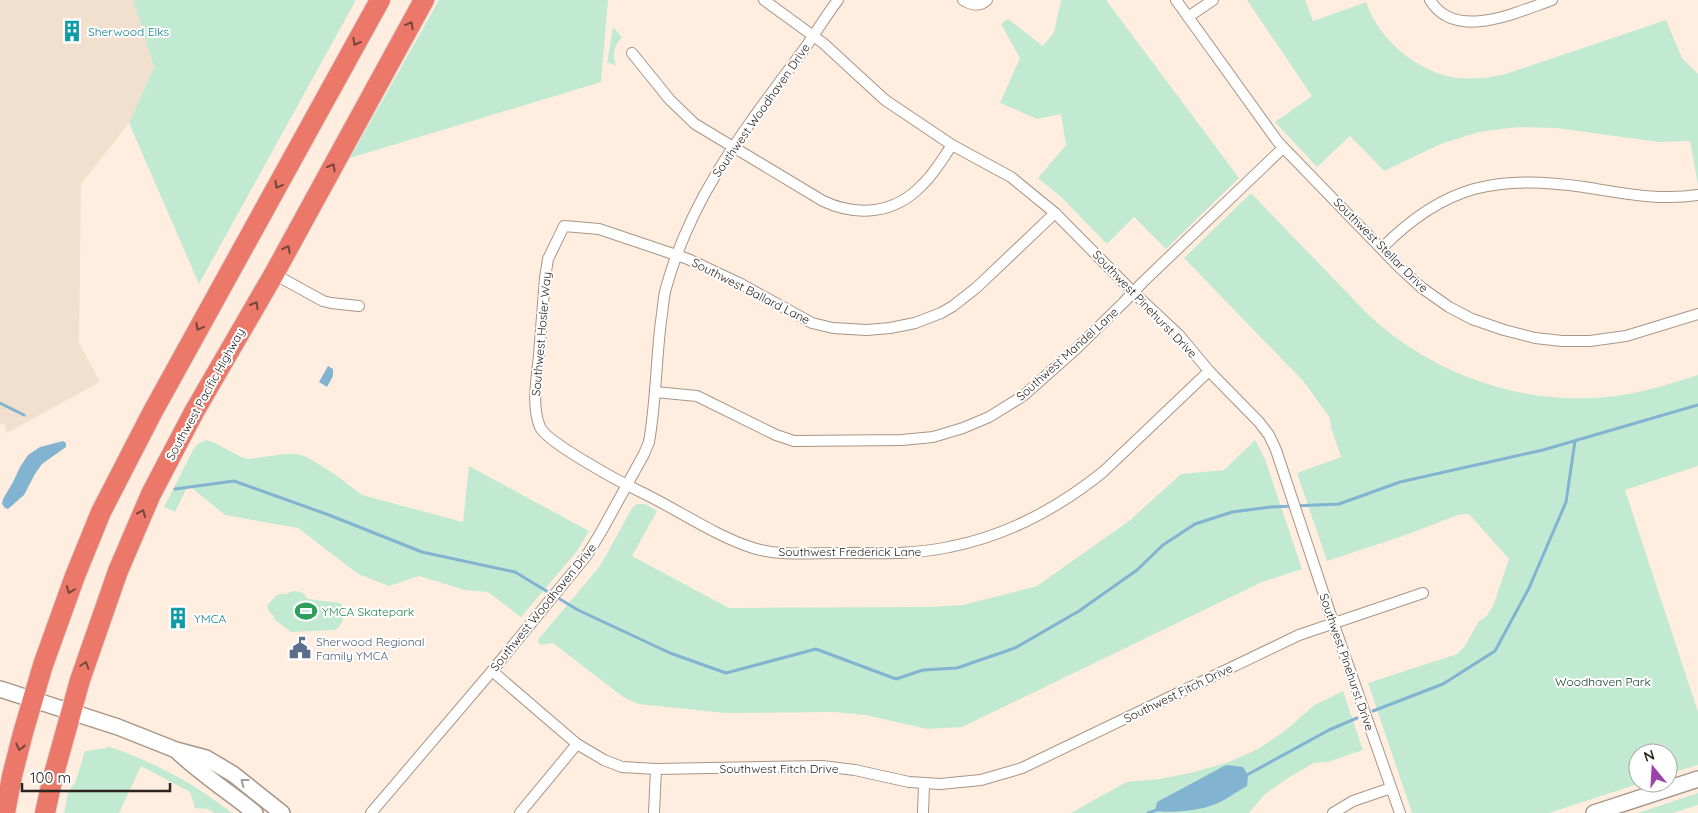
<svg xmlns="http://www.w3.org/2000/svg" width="1698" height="813" font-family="Quicksand,sans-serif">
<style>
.commercial{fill:#f2e0cf}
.green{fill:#c2e9d2}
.water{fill:#82b3d1}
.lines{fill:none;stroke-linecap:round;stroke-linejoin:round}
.stream{stroke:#82b3d1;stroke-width:3}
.street-casing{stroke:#a89585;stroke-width:12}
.secondary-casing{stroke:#a89585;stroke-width:18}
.highway-casing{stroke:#d9d7d6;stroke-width:22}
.street{stroke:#fff;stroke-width:10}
.secondary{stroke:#fff;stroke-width:15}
.highway{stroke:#ec7869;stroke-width:20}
.oneway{stroke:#78453b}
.oneway2{stroke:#a09c99}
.labels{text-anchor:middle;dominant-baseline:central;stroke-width:4;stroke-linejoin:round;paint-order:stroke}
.culture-label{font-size:12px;fill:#0d838f;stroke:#fff;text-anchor:start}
.street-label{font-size:12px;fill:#2b231d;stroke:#fff}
.leisure-label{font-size:12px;fill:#27864d;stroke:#fff;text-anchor:start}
.service-label{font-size:12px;fill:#4e5e75;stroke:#fff;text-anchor:start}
.park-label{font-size:12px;fill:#103a26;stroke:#fff}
</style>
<rect width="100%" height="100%" fill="#ffeee0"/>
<path class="commercial" d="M 0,0 L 133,0 L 154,67 L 129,123 L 81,184 L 79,343 L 100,382 L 7,433 L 4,424 L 0,424 Z"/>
<g class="green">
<path d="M 133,0 L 356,0 L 199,284 L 129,123 L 154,67 Z"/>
<path d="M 439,0 L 608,0 L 601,82 L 350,158 Z"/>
<path d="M 1061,0 L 1106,0 L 1239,178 L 1166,249 L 1134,217 L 1107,244 L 1061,197 L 1038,178 L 1066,145 L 1061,114 L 1037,119 L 1000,103 L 1020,58 L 1001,24 L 1008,19 L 1043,46 L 1054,32 Z"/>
<path d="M 1247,0 L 1305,0 L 1313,21 L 1366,2 C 1378,38 1415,70 1452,77 C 1468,80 1490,78 1505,74 L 1666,20 L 1682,58 L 1698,74 L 1698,185 L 1690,141 L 1658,142 L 1557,128 L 1518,127 L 1479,132 L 1441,144 L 1384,171 L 1350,136 L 1317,167 L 1275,122 L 1312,96 Z"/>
<path d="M 613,27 L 622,37 C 614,46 612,54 616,65 L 607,63 Z"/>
<path d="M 1251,193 C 1278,221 1305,249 1332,277 C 1350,295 1367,315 1386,330 C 1454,384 1543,409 1628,394 C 1652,390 1675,382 1698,375 L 1698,466 L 1625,490 L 1698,712 L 1698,765 L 1668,774 L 1668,753 L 1638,753 L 1638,783 L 1641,783 L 1549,813 L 1412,813 L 1368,683 L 1457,654 L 1465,646 L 1479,621 L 1486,617 L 1493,606 L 1509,559 L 1469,514 L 1458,515 L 1403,536 L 1327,561 L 1297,473 L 1341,457 L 1331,428 L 1330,418 L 1304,382 L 1184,258 Z"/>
<path d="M 206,440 L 213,442 L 241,457 L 248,459 L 284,454 L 297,454 L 307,457 L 333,473 L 362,495 L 463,522 L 469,466 L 589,531 L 577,551 L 521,617 L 488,592 L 465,590 L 419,576 L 389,586 L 358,574 L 298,528 L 225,515 L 188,485 L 175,512 L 164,507 L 194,448 L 199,443 Z"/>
<path d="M 1255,440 L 1265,459 L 1302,569 L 1262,582 L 962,727 L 927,729 L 865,715 L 834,712 L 726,713 L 638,704 L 623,697 L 553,643 L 541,645 L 537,641 L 600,566 L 632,508 L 637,504 L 645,504 L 657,511 L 632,556 L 729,608 L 926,607 L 963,605 L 1037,586 L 1129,521 L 1181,474 L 1224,470 Z"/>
<path d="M 296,591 L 305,594 L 305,596 L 308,599 L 340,603 C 347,611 344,626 334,630 L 291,632 L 275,620 L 273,615 L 269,612 L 267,605 C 277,597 273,593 288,594 L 289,592 Z"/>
<path d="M 1343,691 L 1363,750 L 1328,762 L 1314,763 L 1288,778 L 1264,795 L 1249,813 L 1071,813 L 1126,782 L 1160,779 L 1194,772 L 1229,762 L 1258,749 L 1286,730 L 1313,706 Z"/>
<path d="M 107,746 C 152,761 194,783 232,813 L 214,813 L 208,809 L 195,808 L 190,792 L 141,766 L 119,813 L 64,813 L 68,792 L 75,783 L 85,751 L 107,748 Z"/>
<path d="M 1698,793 L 1698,805 L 1673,813 L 1638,813 Z"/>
</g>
<g class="water">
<path d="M 328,366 L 333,369 L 333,376 L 327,387 L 319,382 Z"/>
<path d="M 63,441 L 66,443 L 66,447 L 42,464 L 35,474 L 24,495 L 8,509 L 5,508 L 2,504 L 3,499 L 13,482 L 20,467 L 28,455 L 40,447 Z"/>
<path d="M 1226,765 L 1243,767 L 1248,775 L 1247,786 C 1236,792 1225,801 1213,805 C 1198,811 1170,813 1155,811 L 1157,802 Z"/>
</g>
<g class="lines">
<g class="stream">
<path d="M 0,403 L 24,415"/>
<path d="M 175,489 L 234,481 L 329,515 L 422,552 L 515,572 L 578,610 L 670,653 L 726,673 L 816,649 L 896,679 L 923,670 L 957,668 L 1015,648 L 1079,611 L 1137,570 L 1163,545 L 1195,524 L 1232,512 L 1271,507 L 1339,504 L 1400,482 L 1543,450 L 1698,405"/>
<path d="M 1373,711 L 1443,684 L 1495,651 L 1529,588 L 1566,502 L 1575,441"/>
<path d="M 1245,776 L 1329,730 L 1357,718"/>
<path d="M 1148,813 L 1157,810"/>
</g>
<g class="street-casing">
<g id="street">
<path d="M 764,0 L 823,43 L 885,100 L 952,145 L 1011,177 L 1055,213 L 1133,292 L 1180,336 L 1209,371 L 1259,422 L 1269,435 L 1276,450 L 1333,622 L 1400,813"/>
<path d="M 963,0 C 971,5 980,7 987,0"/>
<path d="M 1176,0 L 1278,142 L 1399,267 L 1422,288 L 1449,307 L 1472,319 L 1504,330 L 1535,338 L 1562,341 L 1590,341 L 1626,336 L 1698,314"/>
<path d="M 1430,0 C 1455,42 1517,12 1552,0"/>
<path d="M 1188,17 L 1213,0"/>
<path d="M 632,53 L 670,100 L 695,124 L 823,201 C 857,217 895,214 922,185 C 934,174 943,158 952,145"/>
<path d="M 1055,213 L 976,288 L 953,306 L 941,313 L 915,323 L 890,328 L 867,330 L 833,328 L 812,323 L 741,284 L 688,259 L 599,229 L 564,226 L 548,259 L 545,278 C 543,304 541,329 539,355 C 537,378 531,405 540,427 C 546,442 622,483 639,491 C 677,509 713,535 753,548 C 779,556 810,553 837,553 C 874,553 912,555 949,547 C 1006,536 1057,509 1103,472 L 1209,371"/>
<path d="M 1382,248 C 1444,185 1498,174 1584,187 C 1622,193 1660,201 1698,195"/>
<path d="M 274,274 L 323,301 L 331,303 L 359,306"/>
<path d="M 655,392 L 697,396 L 776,435 L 794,441 L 902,440 L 933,437 L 963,428 L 989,417 L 1023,396 L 1076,349 L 1124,302 L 1143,282 L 1283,148"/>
<path d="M 492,671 L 577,744 L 604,760 L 622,767 L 656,769 L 822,766 L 855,770 L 909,782 L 940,784 L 981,780 L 1022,768 L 1299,635 L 1423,593"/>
<path d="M 371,813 L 492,671 L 587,555 L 601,532 L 644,454 L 649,442 C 656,402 656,361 661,321 C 663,310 663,298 666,288 C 691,197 744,130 799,56 C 813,38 824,18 838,0"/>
<path d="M 520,813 L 577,744"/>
<path d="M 654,813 L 656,769"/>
<path d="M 923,813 L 924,784"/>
<path d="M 1333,813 L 1353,801 L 1391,788"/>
</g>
</g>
<g class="secondary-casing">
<g id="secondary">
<path d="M 0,689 L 118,727 L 176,750 L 206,758 L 233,774 L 282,813"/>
<path d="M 177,751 C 201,774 229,792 255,813"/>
<path d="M 1594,813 L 1698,779"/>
</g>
</g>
<g class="highway-casing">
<g id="highway">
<path d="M 5,813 L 12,776 L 23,733 L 43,665 L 75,576 L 101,512 L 152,413 L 380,0"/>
<path d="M 45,813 L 52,781 L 80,680 L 118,571 L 151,494 L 194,412 L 274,274 L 424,0"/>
</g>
</g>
<use href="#street" class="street"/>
<use href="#secondary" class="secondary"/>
<use href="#highway" class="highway"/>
</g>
<defs><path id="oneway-chevron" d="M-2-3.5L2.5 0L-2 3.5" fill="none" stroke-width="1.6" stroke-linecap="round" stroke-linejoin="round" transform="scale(1.25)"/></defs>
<g class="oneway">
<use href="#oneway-chevron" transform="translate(410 25) rotate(-61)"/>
<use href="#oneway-chevron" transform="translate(356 42) rotate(119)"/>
<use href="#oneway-chevron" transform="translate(332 167) rotate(-61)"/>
<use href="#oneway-chevron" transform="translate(278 185) rotate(119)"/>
<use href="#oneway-chevron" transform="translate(287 249) rotate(-62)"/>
<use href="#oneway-chevron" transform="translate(255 305) rotate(-60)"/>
<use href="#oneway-chevron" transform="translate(199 327) rotate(119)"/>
<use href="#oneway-chevron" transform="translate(142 513) rotate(-66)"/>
<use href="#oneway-chevron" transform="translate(70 590) rotate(111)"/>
<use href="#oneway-chevron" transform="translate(85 665) rotate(-72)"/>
<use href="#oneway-chevron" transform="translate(20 747) rotate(104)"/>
</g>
<use class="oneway2" href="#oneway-chevron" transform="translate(244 782) rotate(-143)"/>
<defs>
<g id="building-bare" transform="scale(1.725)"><path d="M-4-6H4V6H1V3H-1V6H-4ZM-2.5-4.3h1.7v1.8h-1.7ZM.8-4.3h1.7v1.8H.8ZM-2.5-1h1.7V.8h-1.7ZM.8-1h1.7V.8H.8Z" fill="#0f9aa8" stroke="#fff" stroke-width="2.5" paint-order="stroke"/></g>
<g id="stadium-bare" transform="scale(1.725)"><path d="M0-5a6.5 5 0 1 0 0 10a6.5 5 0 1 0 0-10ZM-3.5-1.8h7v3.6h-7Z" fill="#2e9e5b" stroke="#fff" stroke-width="2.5" paint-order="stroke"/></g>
<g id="civic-bare" transform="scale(1.725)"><path d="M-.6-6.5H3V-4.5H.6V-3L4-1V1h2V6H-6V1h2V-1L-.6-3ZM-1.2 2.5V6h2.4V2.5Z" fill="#5c6f8a" stroke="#fff" stroke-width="2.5" paint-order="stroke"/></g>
</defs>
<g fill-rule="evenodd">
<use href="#building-bare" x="72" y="31"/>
<use href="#stadium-bare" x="306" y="611"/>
<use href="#building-bare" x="178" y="618"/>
<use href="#civic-bare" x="300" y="648"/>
</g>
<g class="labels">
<g class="culture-label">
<text x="88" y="31">Sherwood Elks</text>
<text x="194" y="618">YMCA</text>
</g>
<g class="street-label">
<text transform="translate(761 110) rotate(-55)">Southwest Woodhaven Drive</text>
<text transform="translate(1381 245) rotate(45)">Southwest Stellar Drive</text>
<text transform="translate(751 291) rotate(27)">Southwest Ballard Lane</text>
<text transform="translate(1145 304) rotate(46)">Southwest Pinehurst Drive</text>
<text transform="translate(541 334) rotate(-85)">Southwest Hosler Way</text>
<text transform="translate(1067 354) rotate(-42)">Southwest Mandel Lane</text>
<text transform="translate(205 394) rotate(-61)">Southwest Pacific Highway</text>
<text x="850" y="551">Southwest Frederick Lane</text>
<text transform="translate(543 607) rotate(-51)">Southwest Woodhaven Drive</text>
<text transform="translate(1347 662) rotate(71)">Southwest Pinehurst Drive</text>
<text transform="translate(1178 693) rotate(-26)">Southwest Fitch Drive</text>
<text x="779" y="768">Southwest Fitch Drive</text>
</g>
<g class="leisure-label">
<text x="322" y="611">YMCA Skatepark</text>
</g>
<g class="service-label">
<text x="316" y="641">Sherwood Regional<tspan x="316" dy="14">Family YMCA</tspan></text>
</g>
<g class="park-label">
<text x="1603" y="681">Woodhaven Park</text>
</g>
</g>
<g transform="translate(1653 768) rotate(342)"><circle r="24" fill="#ffffff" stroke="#aaa7a5"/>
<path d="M0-4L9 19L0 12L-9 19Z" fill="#9d42ad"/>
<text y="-8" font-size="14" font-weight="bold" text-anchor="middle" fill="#2b231d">N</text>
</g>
<path d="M22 783v8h148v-8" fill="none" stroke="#2b231d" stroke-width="2.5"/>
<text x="30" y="783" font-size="15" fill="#2b231d" stroke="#ffffff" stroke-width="4" paint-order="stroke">100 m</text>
</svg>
